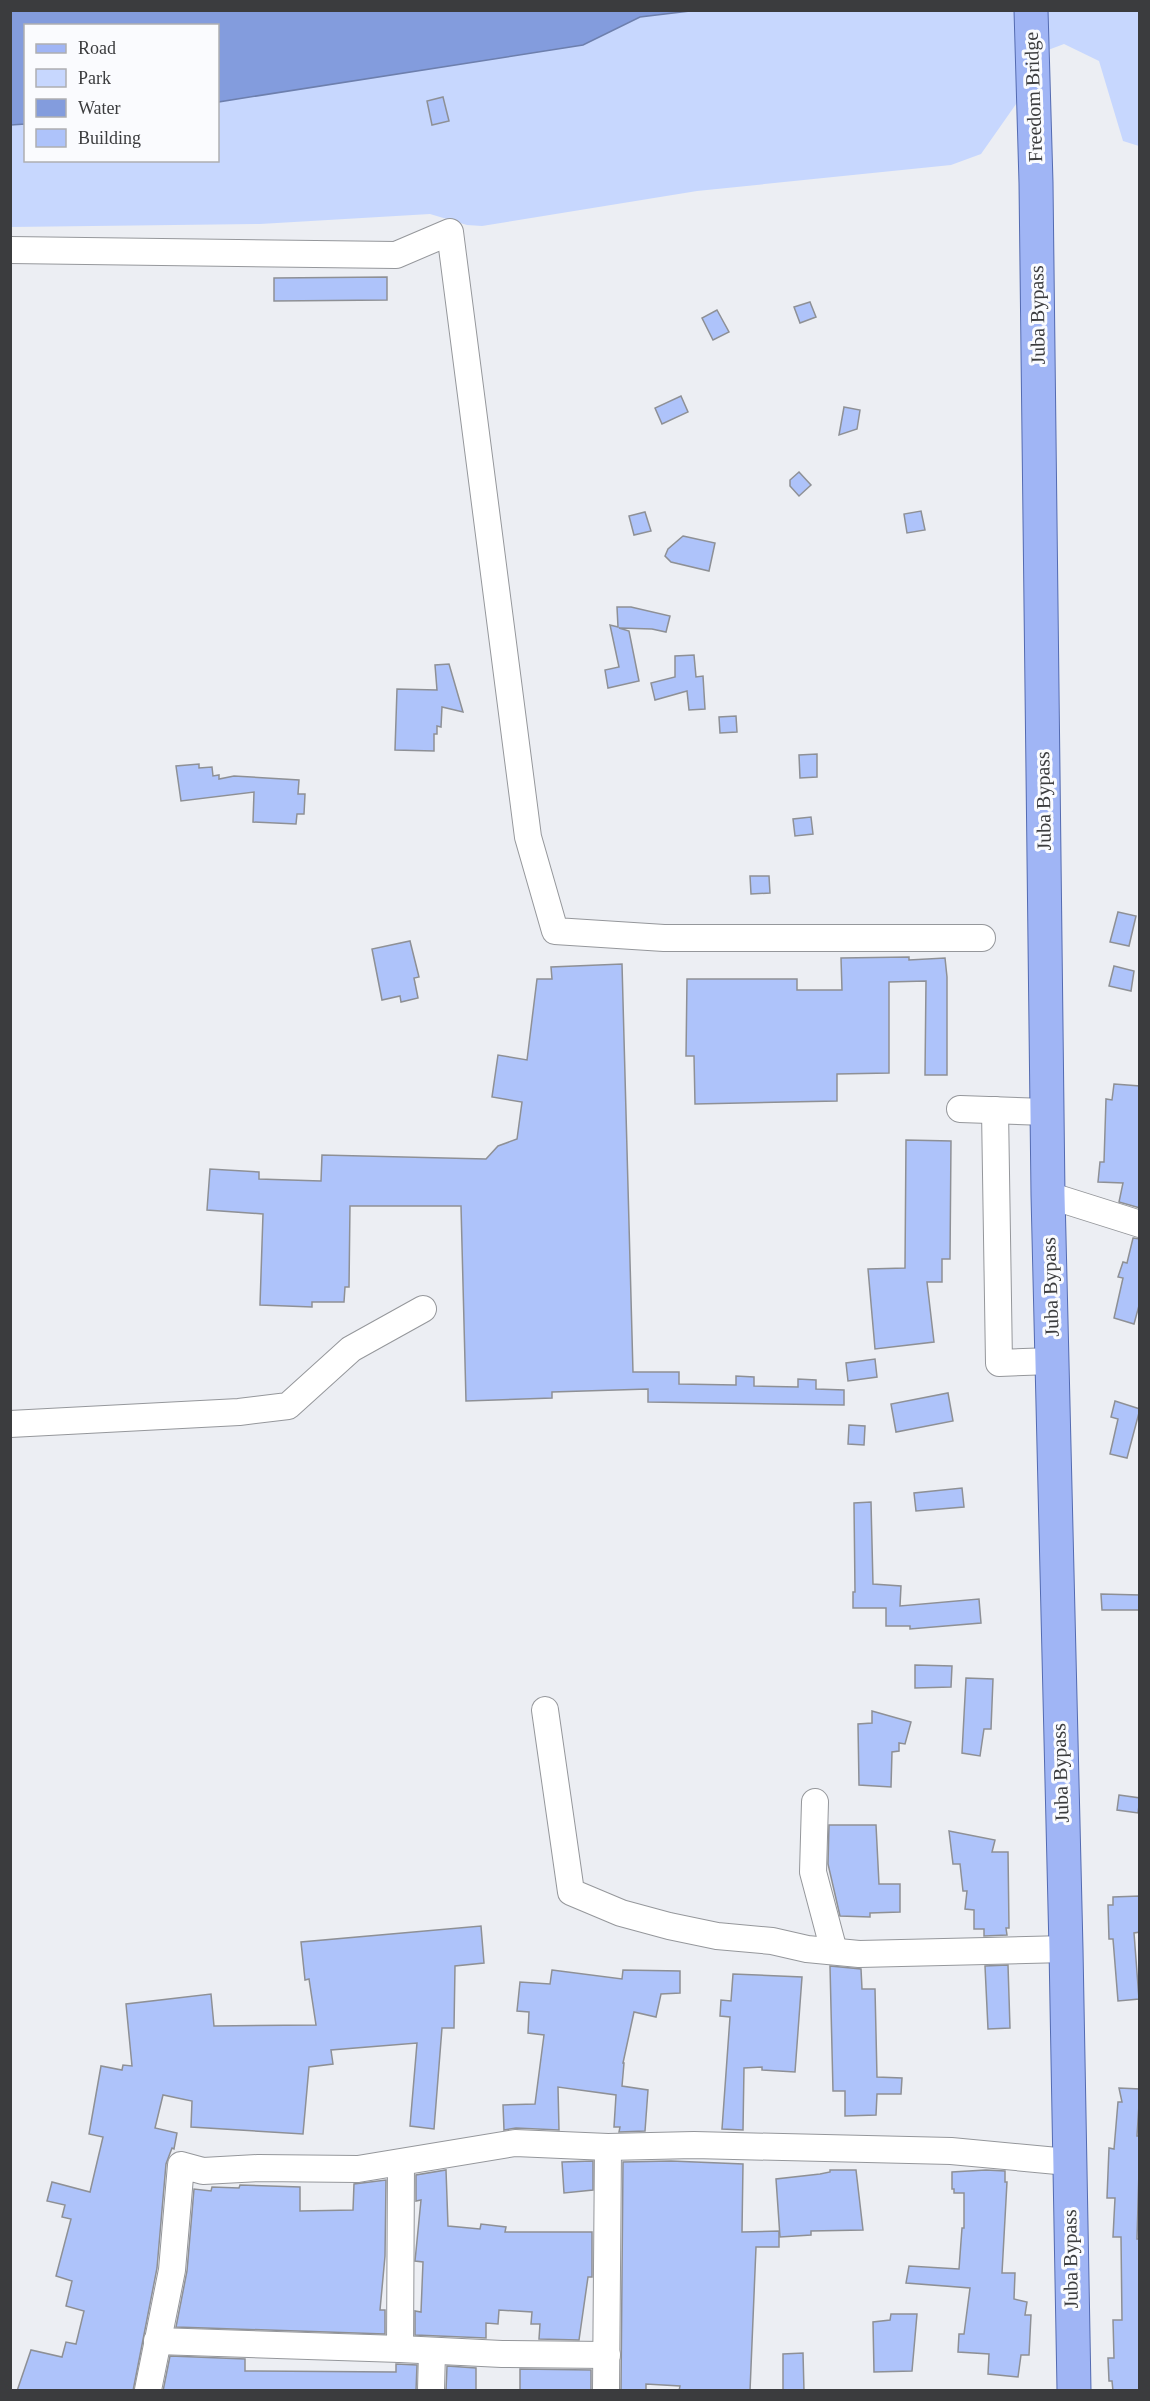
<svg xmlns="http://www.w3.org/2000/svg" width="1150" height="2401" font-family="'Times New Roman',serif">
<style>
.green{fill:#c7d7fe}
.water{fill:#839cdd;stroke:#6d7fad;stroke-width:1.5}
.building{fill:#aec3fa;stroke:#8e9095;stroke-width:1.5}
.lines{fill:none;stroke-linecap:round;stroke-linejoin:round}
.minor-casing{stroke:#95979b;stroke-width:28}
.major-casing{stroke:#546bb1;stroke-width:35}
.minor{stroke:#fff;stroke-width:26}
.major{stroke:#a0b5f5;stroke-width:33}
.labels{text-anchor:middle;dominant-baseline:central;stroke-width:6;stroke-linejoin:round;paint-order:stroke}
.street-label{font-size:20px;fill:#3b3c3e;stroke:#fafbfe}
</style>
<rect width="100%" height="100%" fill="#eceef3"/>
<path class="green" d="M 690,10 L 1139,11 L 1139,146 L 1123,141 L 1099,61 L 1064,44 L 1040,53 L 1023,94 L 981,154 L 951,165 L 697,191 L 482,226 L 467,225 L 430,214 L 260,224 L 11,227 L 10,125 L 25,124 L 26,160 L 218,160 L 218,102 L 583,45 L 640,17 Z"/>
<path class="water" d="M 10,11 L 11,10 L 690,11 L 640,17 L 583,45 L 218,102 L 218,26 L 26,26 L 25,124 L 11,125 Z"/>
<g class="building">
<path d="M 443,97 L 449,121 L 432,125 L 427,101 Z"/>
<path d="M 387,277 L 387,300 L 274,301 L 274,278 Z"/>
<path d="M 810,302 L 816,317 L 800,323 L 794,307 Z"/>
<path d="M 717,310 L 729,332 L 713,340 L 702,318 Z"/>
<path d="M 681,396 L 688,412 L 662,424 L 655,408 Z"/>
<path d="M 844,407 L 860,410 L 857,429 L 839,435 Z"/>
<path d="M 799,472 L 811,485 L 799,496 L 790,486 L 790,480 Z"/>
<path d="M 921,511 L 925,530 L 907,533 L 904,514 Z"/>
<path d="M 645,512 L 651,531 L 634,535 L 629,516 Z"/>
<path d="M 683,536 L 715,543 L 709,571 L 671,562 L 665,556 L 668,549 Z"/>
<path d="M 617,607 L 631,607 L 670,616 L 666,632 L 652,629 L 619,628 L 629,631 L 639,681 L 608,688 L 605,670 L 619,667 L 610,625 L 618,627 Z"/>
<path d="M 694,655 L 696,677 L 703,676 L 705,709 L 689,710 L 687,691 L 655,700 L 651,683 L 675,677 L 675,656 Z"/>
<path d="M 449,664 L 463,712 L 442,707 L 441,727 L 437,726 L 437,734 L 434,734 L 434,751 L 395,750 L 397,689 L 437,690 L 435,665 Z"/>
<path d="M 736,716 L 737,732 L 720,733 L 719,717 Z"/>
<path d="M 817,754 L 817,777 L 800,778 L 799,755 Z"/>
<path d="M 199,764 L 199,768 L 212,767 L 213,776 L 219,775 L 219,779 L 234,776 L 299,780 L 298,794 L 305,794 L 304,814 L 297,814 L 296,824 L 253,822 L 254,792 L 181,801 L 176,766 Z"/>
<path d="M 811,817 L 813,834 L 795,836 L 793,819 Z"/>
<path d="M 750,876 L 769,876 L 770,893 L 751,894 Z"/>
<path d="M 1118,912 L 1136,916 L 1129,946 L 1110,942 Z"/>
<path d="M 410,941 L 419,977 L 414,978 L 418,998 L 401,1002 L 400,996 L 382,1000 L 372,949 Z"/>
<path d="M 909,957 L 909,960 L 945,958 L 947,977 L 947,1075 L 925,1075 L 926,981 L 889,982 L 889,1073 L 837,1074 L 837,1101 L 695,1104 L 694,1056 L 686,1056 L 687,979 L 797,979 L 797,990 L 842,990 L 841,958 Z"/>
<path d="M 622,964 L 633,1372 L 679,1372 L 679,1384 L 736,1385 L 736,1376 L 754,1377 L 754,1386 L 798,1387 L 798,1379 L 816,1380 L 816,1389 L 844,1390 L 844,1405 L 648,1402 L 648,1389 L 552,1392 L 552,1398 L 466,1401 L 461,1206 L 350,1206 L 349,1287 L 345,1287 L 344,1302 L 312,1302 L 312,1307 L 260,1305 L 263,1214 L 207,1210 L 210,1169 L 259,1172 L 259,1179 L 321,1181 L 322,1155 L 486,1159 L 498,1146 L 517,1139 L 522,1102 L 492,1097 L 498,1055 L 527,1060 L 537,979 L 552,979 L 551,967 Z"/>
<path d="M 1114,966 L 1134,971 L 1131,991 L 1109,986 Z"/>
<path d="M 1114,1084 L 1140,1086 L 1140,1208 L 1119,1202 L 1123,1183 L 1098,1182 L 1100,1162 L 1104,1162 L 1106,1099 L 1112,1100 Z"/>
<path d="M 906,1140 L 951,1141 L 950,1259 L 942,1259 L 942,1282 L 927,1282 L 934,1342 L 875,1349 L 868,1269 L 905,1268 Z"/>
<path d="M 1133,1238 L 1140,1239 L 1140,1302 L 1134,1324 L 1114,1318 L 1123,1278 L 1118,1277 L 1123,1262 L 1127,1263 Z"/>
<path d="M 875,1359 L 877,1377 L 848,1381 L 846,1363 Z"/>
<path d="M 948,1393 L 953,1421 L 896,1432 L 891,1404 Z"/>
<path d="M 1115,1401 L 1140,1409 L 1127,1458 L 1110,1454 L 1118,1419 L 1111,1417 Z"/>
<path d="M 849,1425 L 865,1426 L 864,1445 L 848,1444 Z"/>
<path d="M 962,1488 L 964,1507 L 916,1511 L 914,1493 Z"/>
<path d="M 871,1502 L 873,1584 L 901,1586 L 900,1606 L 979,1599 L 981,1623 L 910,1629 L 910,1626 L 886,1626 L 886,1608 L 853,1608 L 853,1592 L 855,1592 L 854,1503 Z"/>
<path d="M 1101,1594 L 1140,1595 L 1140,1610 L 1102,1610 Z"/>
<path d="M 915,1665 L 952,1666 L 951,1687 L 915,1688 Z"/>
<path d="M 966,1678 L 993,1679 L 991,1729 L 984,1729 L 980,1756 L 962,1753 Z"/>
<path d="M 872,1711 L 911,1722 L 905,1744 L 899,1743 L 899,1751 L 892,1752 L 891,1787 L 859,1785 L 858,1724 L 872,1723 Z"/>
<path d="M 1119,1795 L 1140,1798 L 1138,1813 L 1117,1810 Z"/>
<path d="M 829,1825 L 876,1825 L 879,1884 L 900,1884 L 900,1912 L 870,1913 L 870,1917 L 840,1916 L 828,1864 Z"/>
<path d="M 949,1831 L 995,1840 L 992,1852 L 1008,1852 L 1009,1928 L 1006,1928 L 1007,1935 L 984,1936 L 984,1929 L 974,1929 L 974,1910 L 965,1909 L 967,1891 L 963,1891 L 960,1864 L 953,1864 Z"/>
<path d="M 1140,1896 L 1140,1932 L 1134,1933 L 1139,1999 L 1118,2001 L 1113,1939 L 1109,1939 L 1108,1905 L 1113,1905 L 1113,1897 Z"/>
<path d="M 481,1926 L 484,1963 L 455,1966 L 454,2028 L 442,2028 L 434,2129 L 410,2126 L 417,2043 L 331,2050 L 333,2064 L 309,2067 L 303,2134 L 191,2127 L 192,2101 L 163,2095 L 155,2128 L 177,2133 L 174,2149 L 172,2148 L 166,2164 L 157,2268 L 133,2391 L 17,2391 L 31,2350 L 62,2357 L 66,2342 L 76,2344 L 84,2311 L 66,2306 L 72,2281 L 56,2276 L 71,2219 L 62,2217 L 65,2205 L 47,2201 L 52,2182 L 90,2192 L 103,2137 L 89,2134 L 101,2066 L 122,2070 L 123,2065 L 132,2066 L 126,2004 L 211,1994 L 214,2026 L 316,2025 L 309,1979 L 305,1980 L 301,1942 Z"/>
<path d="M 1008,1965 L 1010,2028 L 988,2029 L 985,1966 Z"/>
<path d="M 830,1966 L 861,1969 L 862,1989 L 875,1989 L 877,2077 L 902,2078 L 901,2094 L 877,2094 L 876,2115 L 845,2116 L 845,2091 L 833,2091 Z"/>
<path d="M 552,1970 L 622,1979 L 623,1970 L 680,1971 L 680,1993 L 661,1994 L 656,2017 L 634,2012 L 623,2063 L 624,2063 L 622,2086 L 648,2090 L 645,2131 L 619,2132 L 620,2127 L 614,2127 L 616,2095 L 558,2087 L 559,2130 L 516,2128 L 504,2130 L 503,2105 L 535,2104 L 544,2035 L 528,2033 L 529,2012 L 517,2011 L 520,1982 L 550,1984 Z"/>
<path d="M 733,1974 L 802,1977 L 795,2072 L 762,2070 L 762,2067 L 744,2068 L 743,2130 L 722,2129 L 730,2017 L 720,2016 L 721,2000 L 731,2001 Z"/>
<path d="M 1119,2088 L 1140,2089 L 1137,2136 L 1140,2136 L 1137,2239 L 1140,2239 L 1140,2391 L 1113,2391 L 1112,2381 L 1109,2381 L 1108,2358 L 1114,2358 L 1113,2320 L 1122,2320 L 1121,2237 L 1113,2237 L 1115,2198 L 1107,2198 L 1109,2148 L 1114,2149 L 1118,2102 L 1122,2102 Z"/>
<path d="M 593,2161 L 593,2190 L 564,2193 L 562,2162 Z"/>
<path d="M 671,2161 L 743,2164 L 742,2232 L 779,2231 L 779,2247 L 756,2247 L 750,2391 L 679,2391 L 680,2386 L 646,2384 L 646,2391 L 621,2391 L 623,2162 Z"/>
<path d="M 446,2170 L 448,2226 L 480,2229 L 481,2224 L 506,2227 L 505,2232 L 592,2232 L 592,2277 L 588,2277 L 579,2340 L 539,2339 L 540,2324 L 531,2324 L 532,2312 L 499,2310 L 498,2324 L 486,2323 L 486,2338 L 415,2335 L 415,2311 L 421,2312 L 423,2262 L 415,2261 L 421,2200 L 416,2201 L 416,2175 Z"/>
<path d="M 830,2170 L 856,2170 L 863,2230 L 811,2231 L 811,2235 L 780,2237 L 776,2179 L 820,2174 L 830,2172 Z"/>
<path d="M 986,2170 L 1005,2171 L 1005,2182 L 1007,2182 L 1002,2273 L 1015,2273 L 1014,2299 L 1027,2302 L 1025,2315 L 1031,2315 L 1029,2355 L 1021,2355 L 1018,2377 L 988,2374 L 989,2354 L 958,2352 L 959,2334 L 964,2334 L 970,2288 L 906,2283 L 909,2266 L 959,2269 L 962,2228 L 964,2228 L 964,2193 L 954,2193 L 954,2189 L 952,2189 L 952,2172 Z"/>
<path d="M 386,2180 L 385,2256 L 380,2310 L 385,2310 L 385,2334 L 176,2327 L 187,2271 L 194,2189 L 211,2191 L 212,2187 L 239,2188 L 240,2185 L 300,2187 L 300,2211 L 353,2210 L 354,2184 Z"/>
<path d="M 891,2314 L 917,2314 L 912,2371 L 874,2372 L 873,2322 L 890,2320 Z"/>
<path d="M 803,2353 L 804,2391 L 783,2391 L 783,2354 Z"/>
<path d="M 170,2356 L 245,2359 L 245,2371 L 396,2372 L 396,2364 L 417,2365 L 416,2391 L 163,2391 Z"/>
<path d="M 447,2366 L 476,2368 L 476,2391 L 446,2391 Z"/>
<path d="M 520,2369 L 591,2370 L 591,2391 L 520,2391 Z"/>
</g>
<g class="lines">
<g class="minor-casing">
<g id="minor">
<path d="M 10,250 L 396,255 L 450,232 L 528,837 L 555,931 L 664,938 L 982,938"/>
<path d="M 960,1109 L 1047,1112"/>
<path d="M 995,1110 L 999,1363 L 1052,1361"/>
<path d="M 1048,1195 L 1140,1224"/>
<path d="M 10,1424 L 239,1412 L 288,1406 L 351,1349 L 423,1309"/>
<path d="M 545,1710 L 571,1892 L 621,1913 L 669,1926 L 717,1936 L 772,1941 L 807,1949 L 859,1954 L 1066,1949"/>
<path d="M 815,1802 L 813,1872 L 834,1951"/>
<path d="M 157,2341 L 400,2349 L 401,2163"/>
<path d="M 400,2349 L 502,2354 L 607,2355"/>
<path d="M 148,2390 L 172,2270 L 181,2165 L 203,2171 L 258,2168 L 358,2169 L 515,2143 L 608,2147 L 694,2145 L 951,2151 L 1068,2162"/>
<path d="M 431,2390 L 432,2352"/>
<path d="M 606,2390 L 608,2147"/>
</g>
</g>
<g class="major-casing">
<path id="major" d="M 1031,10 L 1036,183 L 1048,1195 L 1066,1949 L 1074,2390"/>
</g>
<use href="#minor" class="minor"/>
<use href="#major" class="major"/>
</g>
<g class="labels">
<g class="street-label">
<text transform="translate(1033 97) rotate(-92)">Freedom Bridge</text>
<text transform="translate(1037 315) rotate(-91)">Juba Bypass</text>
<text transform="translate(1043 801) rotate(-91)">Juba Bypass</text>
<text transform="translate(1050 1287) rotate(-92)">Juba Bypass</text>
<text transform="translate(1060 1773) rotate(-92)">Juba Bypass</text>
<text transform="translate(1070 2259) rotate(-91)">Juba Bypass</text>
</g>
</g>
<rect width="1150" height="2401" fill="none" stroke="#3b3c3e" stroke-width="24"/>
<rect x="24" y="24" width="195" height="138" fill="#fafbfe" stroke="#aeafb1" stroke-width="1.5"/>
<rect x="36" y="44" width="30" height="9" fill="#a0b5f5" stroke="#aeafb1" stroke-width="1.5"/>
<text x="78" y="54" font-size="18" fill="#3b3c3e">Road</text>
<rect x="36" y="69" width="30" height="18" fill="#c7d7fe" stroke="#aeafb1" stroke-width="1.5"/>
<text x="78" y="84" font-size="18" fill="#3b3c3e">Park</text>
<rect x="36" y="99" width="30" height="18" fill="#839cdd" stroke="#aeafb1" stroke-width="1.5"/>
<text x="78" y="114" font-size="18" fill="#3b3c3e">Water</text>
<rect x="36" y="129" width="30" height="18" fill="#aec3fa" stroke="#aeafb1" stroke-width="1.5"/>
<text x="78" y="144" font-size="18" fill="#3b3c3e">Building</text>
</svg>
